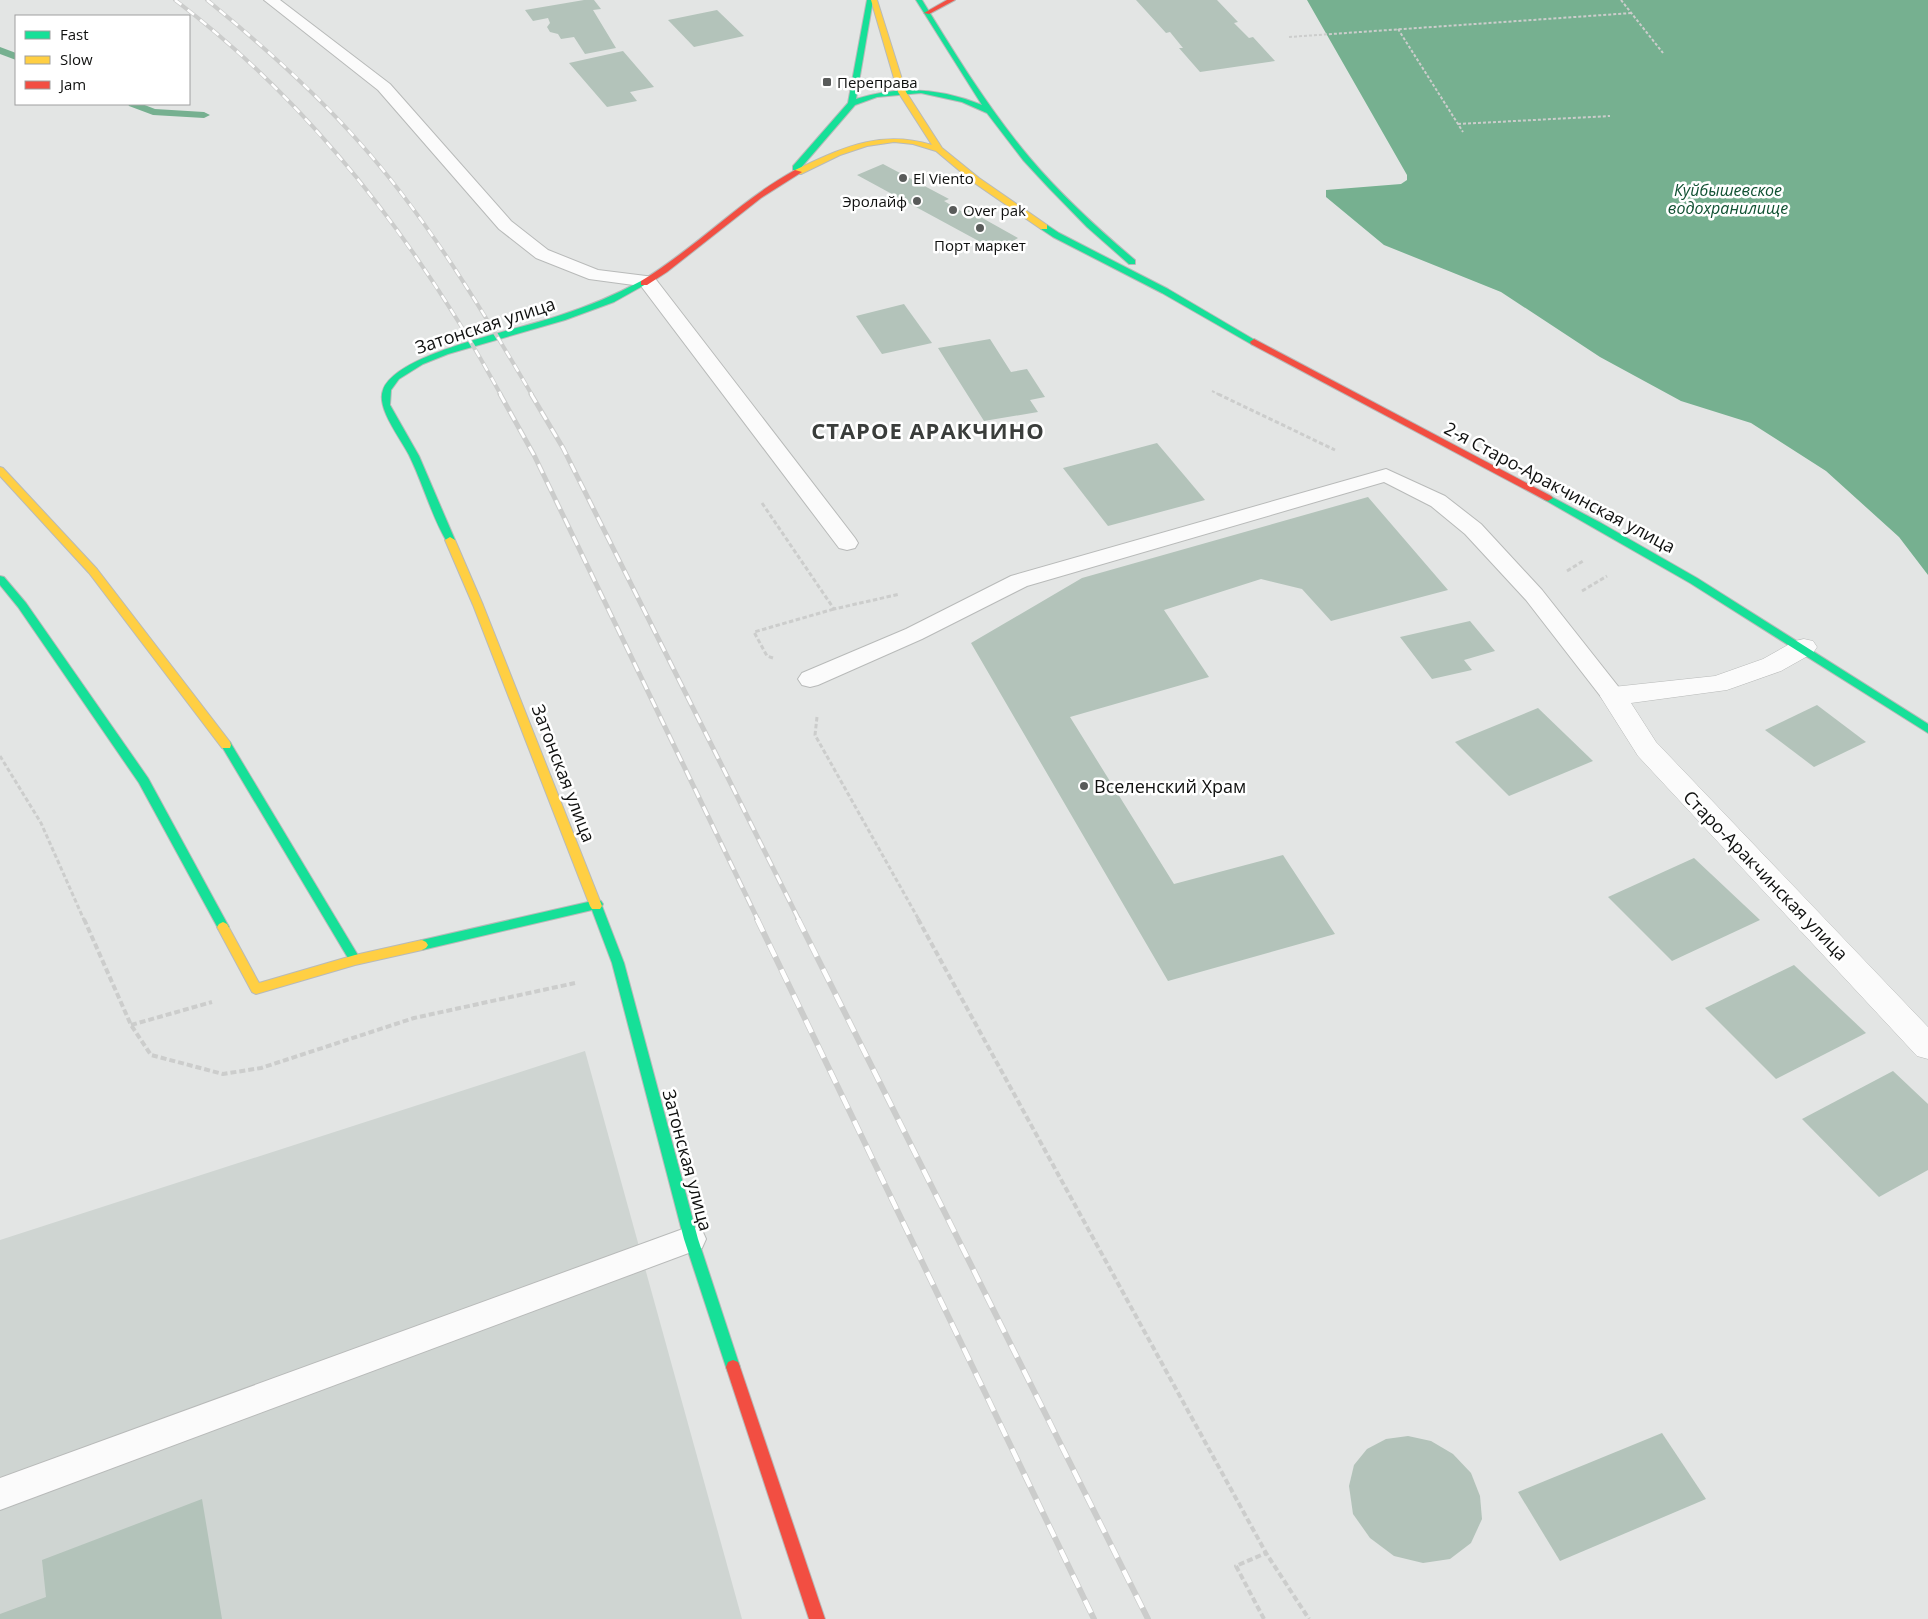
<svg xmlns="http://www.w3.org/2000/svg" width="1928" height="1619" font-family="'Open Sans',sans-serif">
<style>
.built{fill:#cfd5d2}
.water{fill:#76b090}
.lines{fill:none;stroke-linecap:round;stroke-linejoin:round}
.stream{fill:#76b090;fill-rule:evenodd}
.building{fill:#b3c3ba}
.lane-casing{stroke:#b8bab9;stroke-width:2}
.street-casing{stroke:#b8bab9;stroke-width:1}
.fast-casing{stroke:#b8bab9;stroke-width:2}
.slow-casing{stroke:#b8bab9;stroke-width:2}
.jam-casing{stroke:#b8bab9;stroke-width:2}
.path-far2{stroke:#cccdcc;stroke-width:2;stroke-dasharray:3 2;stroke-linecap:butt}
.path-far1{stroke:#cccdcc;stroke-width:3;stroke-dasharray:4.5 2.5;stroke-linecap:butt}
.path{stroke:#cccdcc;stroke-width:4;stroke-dasharray:6 3;stroke-linecap:butt}
.lane{fill:#fbfbfb;fill-rule:evenodd}
.street{fill:#fbfbfb;fill-rule:evenodd}
.fast{fill:#16e098;fill-rule:evenodd}
.slow{fill:#ffcf43;fill-rule:evenodd}
.jam{fill:#f24e42;fill-rule:evenodd}
.rail-far2-casing{stroke:#cbcccb;stroke-width:4}
.rail-far1-casing{stroke:#cbcccb;stroke-width:5}
.rail-casing{stroke:#cbcccb;stroke-width:6}
.rail-far2{stroke:#fff;stroke-width:2.5;stroke-dasharray:8;stroke-linecap:butt}
.rail-far1{stroke:#fff;stroke-width:3;stroke-dasharray:10;stroke-linecap:butt}
.rail{stroke:#fff;stroke-width:4.5;stroke-dasharray:14;stroke-linecap:butt}
.poi-dot{fill:#595b5a;stroke:#fff;stroke-width:2}
.labels{text-anchor:middle;dominant-baseline:central;stroke-width:5;stroke-linejoin:round;paint-order:stroke}
.far-poi-label{font-size:15px;fill:#0f100f;stroke:#fff;text-anchor:start}
.far-water-label{font-size:16px;font-style:italic;fill:#105132;stroke:#fff}
.street-label{font-size:18px;fill:#0f100f;stroke:#fff}
.poi-label{font-size:18px;fill:#0f100f;stroke:#fff;text-anchor:start}
.district-label{font-size:22px;font-weight:bold;letter-spacing:1px;fill:#3a3d3b;stroke:#fff}
</style>
<rect width="100%" height="100%" fill="#e3e5e4"/>
<path class="built" d="M 585,1051 L 742,1619 L 0,1619 L 0,1240 Z"/>
<path class="water" d="M 1307,0 L 1928,0 L 1928,575 L 1899,537 L 1826,471 L 1751,423 L 1681,401 L 1600,357 L 1501,292 L 1384,245 L 1326,197 L 1326,190 L 1401,184 L 1407,180 L 1407,175 Z"/>
<g class="lines">
<g class="stream">
<path d="M 0,47 L 16,53 L 16,60 L 0,54 Z"/>
<path d="M 128,104 L 142,104 L 155,109 L 204,112 L 210,115 L 204,118 L 153,115 L 129,106 Z"/>
</g>
</g>
<g class="building">
<path d="M 584,0 L 594,0 L 601,9 L 593,10 L 616,48 L 585,54 L 574,37 L 561,39 L 558,34 L 550,32 L 547,27 L 550,23 L 548,18 L 533,21 L 525,10 Z"/>
<path d="M 1136,0 L 1217,0 L 1238,22 L 1234,23 L 1249,38 L 1253,37 L 1275,61 L 1200,72 L 1179,48 L 1183,48 L 1170,32 L 1166,33 Z"/>
<path d="M 717,10 L 744,36 L 694,47 L 668,20 Z"/>
<path d="M 623,51 L 654,87 L 630,92 L 637,101 L 607,107 L 569,63 Z"/>
<path d="M 883,164 L 949,199 L 944,201 L 961,211 L 968,210 L 1018,238 L 1003,247 L 986,245 L 857,175 Z"/>
<path d="M 904,304 L 932,343 L 882,354 L 856,316 Z"/>
<path d="M 990,339 L 1011,372 L 1027,369 L 1045,397 L 1030,400 L 1038,412 L 984,421 L 938,348 Z"/>
<path d="M 1157,443 L 1205,500 L 1108,526 L 1063,468 Z"/>
<path d="M 1368,497 L 1448,590 L 1331,621 L 1302,589 L 1261,579 L 1164,610 L 1209,677 L 1070,717 L 1174,884 L 1283,855 L 1335,934 L 1168,981 L 971,643 L 1082,578 Z"/>
<path d="M 1470,621 L 1495,651 L 1464,660 L 1472,670 L 1432,679 L 1400,637 Z"/>
<path d="M 1817,705 L 1866,742 L 1814,767 L 1765,730 Z"/>
<path d="M 1538,708 L 1593,761 L 1509,796 L 1455,742 Z"/>
<path d="M 1694,858 L 1760,920 L 1672,961 L 1608,897 Z"/>
<path d="M 1794,965 L 1866,1033 L 1776,1079 L 1705,1008 Z"/>
<path d="M 1893,1071 L 1928,1104 L 1928,1170 L 1879,1197 L 1802,1119 Z"/>
<path d="M 1662,1433 L 1706,1499 L 1560,1561 L 1518,1492 Z"/>
<path d="M 1408,1436 L 1431,1441 L 1453,1454 L 1471,1473 L 1480,1496 L 1482,1519 L 1471,1543 L 1450,1559 L 1423,1563 L 1394,1556 L 1370,1538 L 1353,1514 L 1349,1486 L 1354,1465 L 1367,1449 L 1386,1439 Z"/>
<path d="M 202,1499 L 222,1619 L 0,1619 L 0,1614 L 46,1597 L 42,1560 Z"/>
</g>
<g class="lines">
<g class="lane-casing">
<g id="lane">
<path d="M 264,0 L 280,0 L 390,84 L 511,221 L 548,250 L 598,270 L 654,277 L 855,538 L 858,543 L 855,548 L 847,550 L 839,548 L 641,286 L 589,279 L 536,258 L 499,229 L 378,90 Z"/>
<path d="M 1386,469 L 1445,496 L 1481,524 L 1542,590 L 1621,690 L 1625,696 L 1621,702 L 1613,704 L 1605,702 L 1526,600 L 1465,534 L 1431,506 L 1384,482 L 1027,586 L 922,639 L 818,685 L 810,687 L 802,685 L 798,679 L 802,673 L 906,629 L 1011,576 Z"/>
<path d="M 691,1226 L 702,1230 L 706,1239 L 702,1248 L 0,1510 L 0,1478 Z"/>
</g>
</g>
<g class="street-casing">
<path id="street" d="M 1804,639 L 1813,641 L 1817,647 L 1813,653 L 1781,671 L 1727,690 L 1631,703 L 1656,742 L 1928,1027 L 1928,1059 L 1917,1056 L 1638,756 L 1600,696 L 1604,690 L 1613,687 L 1715,676 L 1763,659 L 1795,641 Z"/>
</g>
<g class="fast-casing">
<g id="fast">
<path d="M 867,0 L 873,0 L 856,99 C 899,85 941,88 982,105 L 916,0 L 922,0 C 955,54 988,108 1029,157 C 1061,195 1097,228 1135,260 L 1135,264 L 1129,264 L 1087,227 L 1048,187 L 1023,160 L 987,113 L 962,102 L 921,93 L 877,97 L 855,105 L 799,170 L 793,170 L 793,166 L 848,103 Z"/>
<path d="M 1041,225 L 1047,225 L 1059,233 L 1168,289 L 1258,342 L 1254,345 L 1251,344 L 1162,293 L 1053,237 L 1041,229 Z"/>
<path d="M 641,281 L 644,281 L 648,283 L 614,302 L 565,320 L 448,354 L 423,364 L 399,379 L 391,390 L 390,405 L 419,456 L 455,540 L 450,543 L 447,542 C 431,515 423,483 409,455 C 401,439 376,408 383,390 C 396,352 523,329 561,315 C 589,306 615,295 641,281 Z"/>
<path d="M 1548,495 L 1601,523 L 1697,578 L 1928,724 L 1928,733 L 1690,583 L 1545,500 L 1543,498 Z"/>
<path d="M 0,576 L 4,577 L 26,603 L 148,778 L 229,927 L 227,930 L 219,930 L 139,783 L 18,607 L 0,585 Z"/>
<path d="M 226,741 L 230,742 L 359,957 L 361,960 L 359,963 L 351,963 L 221,745 Z"/>
<path d="M 597,900 L 601,901 L 603,904 L 602,906 L 624,963 L 698,1239 L 740,1367 L 738,1372 L 733,1374 L 728,1372 L 726,1367 L 684,1239 L 612,963 L 592,910 L 422,950 L 418,948 L 416,945 L 418,942 L 422,940 Z"/>
</g>
</g>
<g class="slow-casing">
<g id="slow">
<path d="M 871,0 L 877,0 L 906,92 L 942,148 L 979,178 L 1047,225 L 1047,229 L 1041,229 L 973,182 L 936,151 L 913,144 L 894,142 L 867,146 L 840,155 L 801,174 L 795,174 L 795,170 C 843,148 879,129 932,145 L 898,92 Z"/>
<path d="M 0,467 L 3,468 L 97,569 L 230,742 L 231,745 L 230,748 L 222,748 L 89,573 L 0,476 Z"/>
<path d="M 450,537 L 455,540 L 483,605 L 602,906 L 600,909 L 592,909 L 590,906 L 473,605 L 445,540 Z"/>
<path d="M 223,922 L 227,924 L 259,983 L 355,955 L 422,940 L 426,942 L 428,945 L 426,948 L 422,950 L 355,965 L 256,994 L 252,992 L 217,927 L 219,924 Z"/>
</g>
</g>
<g class="jam-casing">
<g id="jam">
<path d="M 947,0 L 955,0 L 929,14 L 924,13 Z"/>
<path d="M 795,170 L 802,172 L 761,198 L 667,272 L 647,285 L 641,285 L 641,281 C 696,248 739,201 795,170 Z"/>
<path d="M 1254,339 L 1551,496 L 1553,498 L 1548,501 L 1545,500 L 1251,344 L 1250,342 Z"/>
<path d="M 733,1360 L 738,1362 L 740,1367 L 825,1619 L 809,1619 L 726,1367 L 728,1362 Z"/>
</g>
</g>
<g class="path-far2">
<path d="M 1621,0 L 1663,53"/>
<path d="M 1398,29 L 1463,132"/>
<path d="M 1289,37 L 1632,13"/>
<path d="M 1458,124 L 1610,116"/>
<path d="M 1212,391 L 1220,395"/>
</g>
<g class="path-far1">
<path d="M 1218,394 L 1335,450"/>
<path d="M 762,503 L 834,609 L 900,594"/>
<path d="M 1567,571 L 1583,561"/>
<path d="M 1582,591 L 1607,576"/>
<path d="M 773,658 L 767,656 L 754,632 L 834,609"/>
<path d="M 817,717 L 815,735 L 919,920"/>
<path d="M 0,756 L 41,823 L 84,920"/>
</g>
<g class="path">
<path d="M 84,919 L 131,1025 L 151,1055 L 223,1074 L 261,1068 L 414,1018 L 575,983"/>
<path d="M 918,919 L 1266,1553 L 1309,1619"/>
<path d="M 131,1025 L 212,1002"/>
<path d="M 1264,1619 L 1236,1566 L 1266,1553"/>
</g>
<use href="#lane" class="lane"/>
<use href="#street" class="street"/>
<use href="#fast" class="fast"/>
<use href="#slow" class="slow"/>
<use href="#jam" class="jam"/>
<g class="rail-far2-casing">
<g id="rail-far2">
<path d="M 175,0 C 312,104 419,245 501,395"/>
<path d="M 207,0 C 261,44 313,90 359,142 C 427,218 481,308 532,395"/>
</g>
</g>
<g class="rail-far1-casing">
<g id="rail-far1">
<path d="M 500,394 L 534,455 L 758,920"/>
<path d="M 531,394 L 563,448 L 799,920"/>
</g>
</g>
<g class="rail-casing">
<g id="rail">
<path d="M 757,919 L 1094,1619"/>
<path d="M 798,919 L 1148,1619"/>
</g>
</g>
<use href="#rail-far2" class="rail-far2"/>
<use href="#rail-far1" class="rail-far1"/>
<use href="#rail" class="rail"/>
</g>
<g class="poi-dot">
<rect x="822" y="77" width="10" height="10" rx="2.5"/>
<circle cx="903" cy="178" r="5"/>
<circle cx="917" cy="201" r="5"/>
<circle cx="953" cy="210" r="5"/>
<circle cx="980" cy="228" r="5"/>
<circle cx="1084" cy="786" r="5"/>
</g>
<g class="labels">
<g class="far-poi-label">
<text x="837" y="82">Переправа</text>
<text x="913" y="178">El Viento</text>
<text x="907" y="201" text-anchor="end">Эролайф</text>
<text x="963" y="210">Over pak</text>
<text x="980" y="245" text-anchor="middle">Порт маркет</text>
</g>
<g class="far-water-label">
<text x="1728" y="190">Куйбышевское<tspan x="1728" dy="18">водохранилище</tspan></text>
</g>
<g class="street-label">
<text transform="translate(485 325) rotate(-18)">Затонская улица</text>
<text transform="translate(1560 487) rotate(28)">2-я Старо-Аракчинская улица</text>
<text transform="translate(564 773) rotate(69)">Затонская улица</text>
<text transform="translate(1766 875) rotate(46)">Старо-Аракчинская улица</text>
<text transform="translate(688 1160) rotate(75)">Затонская улица</text>
</g>
<g class="poi-label">
<text x="1094" y="786">Вселенский Храм</text>
</g>
<g class="district-label">
<text x="928" y="430">СТАРОЕ АРАКЧИНО</text>
</g>
</g>
<rect x="15" y="15" width="175" height="90" fill="#ffffff" stroke="#9f9f9f"/>
<rect x="25" y="31" width="25" height="8" fill="#16e098" stroke="#9f9f9f"/>
<text x="60" y="40" font-size="15" fill="#0f100f">Fast</text>
<rect x="25" y="56" width="25" height="8" fill="#ffcf43" stroke="#9f9f9f"/>
<text x="60" y="65" font-size="15" fill="#0f100f">Slow</text>
<rect x="25" y="81" width="25" height="8" fill="#f24e42" stroke="#9f9f9f"/>
<text x="60" y="90" font-size="15" fill="#0f100f">Jam</text>
</svg>
